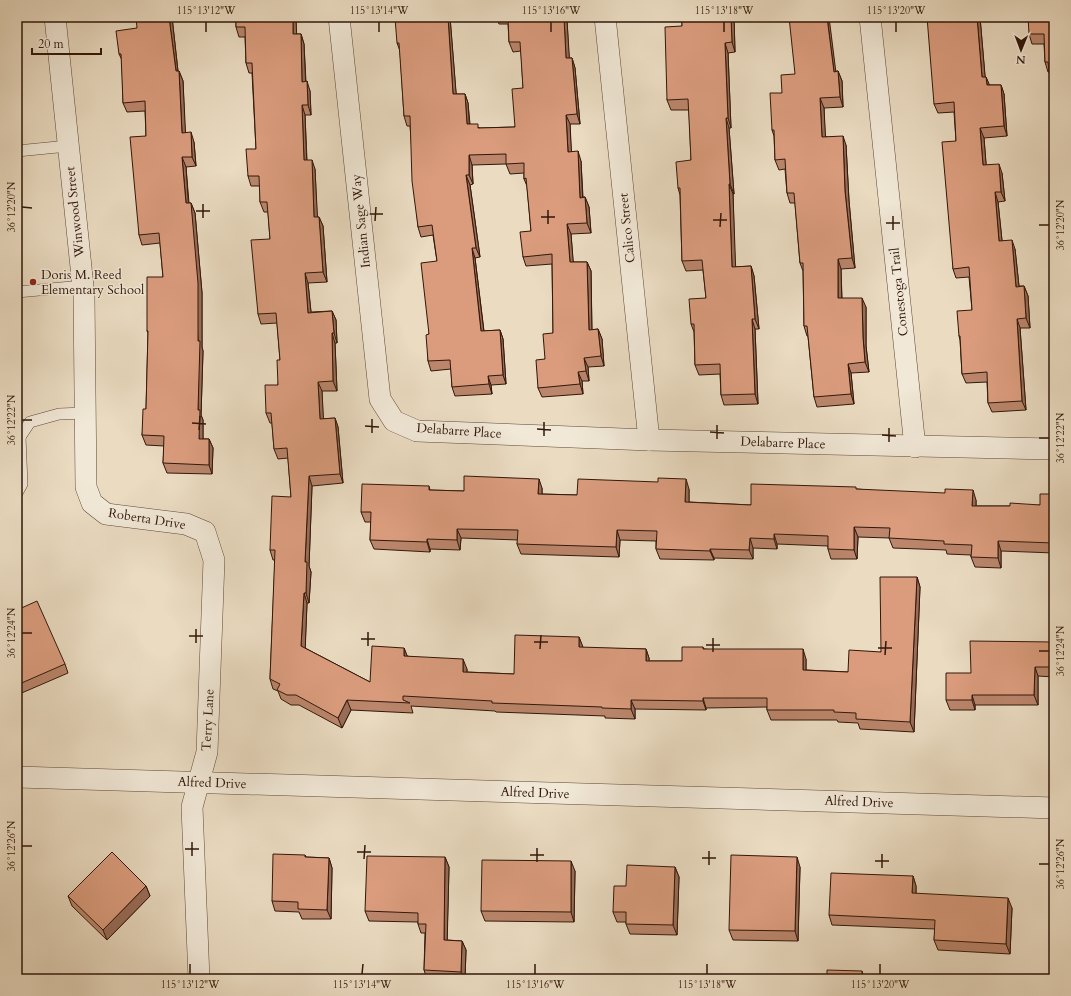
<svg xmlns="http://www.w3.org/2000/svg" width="1071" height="996" font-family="Cardo,serif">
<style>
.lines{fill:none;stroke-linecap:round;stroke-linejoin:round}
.lane-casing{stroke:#5f4838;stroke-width:12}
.street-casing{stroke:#5f4838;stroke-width:22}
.lane{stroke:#f1e8d7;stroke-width:11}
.street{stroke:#f1e8d7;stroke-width:21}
.wall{fill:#bb866c;stroke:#31170a}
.shaded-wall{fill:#996d58;stroke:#31170a}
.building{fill:#da9c7d;stroke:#31170a}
.ticks{fill:none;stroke:#31170a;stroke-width:1.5}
.poi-dot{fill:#8f2418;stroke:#f1e8d7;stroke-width:1.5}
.labels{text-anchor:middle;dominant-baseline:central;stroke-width:3;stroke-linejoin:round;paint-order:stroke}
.street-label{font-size:13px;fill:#31170a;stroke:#f1e8d7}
.poi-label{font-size:13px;fill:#31170a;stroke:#f1e8d7;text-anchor:start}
.neatline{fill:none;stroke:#31170a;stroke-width:1.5}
.ticks-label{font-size:10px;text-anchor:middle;fill:#31170a}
</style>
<rect width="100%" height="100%" fill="#eadbc1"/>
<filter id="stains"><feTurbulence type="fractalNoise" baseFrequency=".005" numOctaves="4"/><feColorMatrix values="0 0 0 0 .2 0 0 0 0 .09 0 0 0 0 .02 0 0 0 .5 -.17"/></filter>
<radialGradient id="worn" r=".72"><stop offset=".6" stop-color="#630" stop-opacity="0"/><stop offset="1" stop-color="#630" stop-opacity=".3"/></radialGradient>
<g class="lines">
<g class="lane-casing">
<g id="lane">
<path d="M 17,151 L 68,146"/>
<path d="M 17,292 L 83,286"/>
<path d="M 17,437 L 20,437 L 30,422 L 59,414 L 85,413"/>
<path d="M 17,493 L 22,484 L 20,437"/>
</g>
</g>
<g class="street-casing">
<g id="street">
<path d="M 55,17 L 84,296 L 86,487 L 92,503 L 106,514 L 186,524 L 205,532 L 214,560 L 207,752 L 192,807 L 199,979"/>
<path d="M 339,17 L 380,399 L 394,421 L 417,431 L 649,440 L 1054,449"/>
<path d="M 605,17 L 649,440"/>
<path d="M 870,17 L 915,447"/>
<path d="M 17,777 L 1054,808"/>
</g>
</g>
<use href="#lane" class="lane"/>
<use href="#street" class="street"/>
</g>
<g class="wall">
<path d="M 172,17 L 178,71 L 179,71 L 183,81 L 185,133 L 194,142 L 196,166 L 186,167 L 189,203 L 191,203 L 195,213 L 202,293 L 202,347 L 203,351 L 201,415 L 203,420 L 203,439 L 209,439 L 213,448 L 212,474 L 167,473 L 163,463 L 164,446 L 146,445 L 142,435 L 146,409 L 148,333 L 147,331 L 163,277 L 160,243 L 142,245 L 139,235 L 146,136 L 145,111 L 127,112 L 123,103 L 122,60 L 119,54 L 137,28 Z"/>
<path d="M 236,17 L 296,17 L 296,34 L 301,34 L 304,44 L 306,82 L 310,91 L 311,115 L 305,115 L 307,160 L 315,169 L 317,217 L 319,217 L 323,226 L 327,282 L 308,283 L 311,312 L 332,311 L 336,320 L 337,343 L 335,343 L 337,391 L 322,391 L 323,419 L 335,418 L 338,427 L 343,483 L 312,486 L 309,566 L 311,572 L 309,603 L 307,603 L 305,648 L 370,682 L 404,648 L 407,656 L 467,669 L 467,672 L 514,674 L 579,637 L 583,648 L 646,649 L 649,658 L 649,661 L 682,661 L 703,647 L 704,649 L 806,659 L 806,670 L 848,672 L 881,652 L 917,577 L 920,587 L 914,732 L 860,729 L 858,723 L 838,722 L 837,720 L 771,720 L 767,710 L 767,707 L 706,708 L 706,710 L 635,709 L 635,719 L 605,718 L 605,716 L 496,712 L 495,711 L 411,706 L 413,713 L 351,710 L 342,728 L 299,705 L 291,705 L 281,699 L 278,691 L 273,689 L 270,679 L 275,560 L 273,560 L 270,550 L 291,497 L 288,458 L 278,459 L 274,449 L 272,423 L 270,423 L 266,413 L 278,385 L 280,360 L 277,323 L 261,324 L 258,314 L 270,239 L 268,212 L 264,212 L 260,202 L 260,186 L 251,186 L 248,176 L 256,149 L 252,73 L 249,73 L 246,63 L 245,37 L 239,37 L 236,27 Z"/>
<path d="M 450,17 L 456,94 L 465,94 L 468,103 L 470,124 L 480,128 L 515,127 L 523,88 L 521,51 L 513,52 L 509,42 L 508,24 L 499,24 L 496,17 L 565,17 L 567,20 L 569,58 L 572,58 L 575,68 L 580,124 L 570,124 L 571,152 L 581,161 L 583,197 L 585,197 L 589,207 L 591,233 L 571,234 L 573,262 L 587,262 L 591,271 L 592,330 L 598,329 L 602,339 L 604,366 L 588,367 L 589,381 L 582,381 L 583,394 L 542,397 L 538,388 L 545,359 L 553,333 L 552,264 L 526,266 L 523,257 L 531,231 L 527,186 L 524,179 L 524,173 L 510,174 L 506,164 L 472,165 L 473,184 L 470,185 L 480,257 L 475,258 L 484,331 L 500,330 L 503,339 L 506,384 L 491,385 L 492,394 L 455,396 L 452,387 L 451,369 L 431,371 L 428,361 L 429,334 L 437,261 L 433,235 L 421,237 L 418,227 L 410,126 L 407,126 L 404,116 L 400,51 L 397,43 Z"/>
<path d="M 682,17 L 734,17 L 735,52 L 728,53 L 731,128 L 729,128 L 734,194 L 733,194 L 735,267 L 751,266 L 754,276 L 759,329 L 755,329 L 758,404 L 724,405 L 721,395 L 720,374 L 699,375 L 695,365 L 694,332 L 691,324 L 706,298 L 703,270 L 686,271 L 682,261 L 680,195 L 678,188 L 691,160 L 689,110 L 671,110 L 667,100 L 682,26 Z"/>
<path d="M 980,17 L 985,77 L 986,77 L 989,85 L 1001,85 L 1004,94 L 1007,136 L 984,138 L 986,165 L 1002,173 L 1005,201 L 998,202 L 1002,241 L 1015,249 L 1019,286 L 1024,286 L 1028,296 L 1030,328 L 1020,328 L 1026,410 L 992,412 L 988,403 L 987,382 L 966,383 L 962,374 L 960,340 L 959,336 L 972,310 L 969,277 L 956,278 L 953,269 L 956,141 L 954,112 L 938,113 L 934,104 Z"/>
<path d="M 1054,17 L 1049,72 L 1048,72 L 1045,62 L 1044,44 L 1032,44 L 1029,34 Z"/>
<path d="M 838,71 L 842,81 L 843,107 L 824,108 L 825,136 L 846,145 L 849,201 L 855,268 L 841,269 L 842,298 L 866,307 L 866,346 L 869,372 L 851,373 L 854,404 L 817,407 L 814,397 L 808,336 L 807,336 L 804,326 L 803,271 L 800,263 L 795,203 L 790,203 L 787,193 L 785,169 L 779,170 L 775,160 L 774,136 L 772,130 L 782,93 L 795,74 Z"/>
<path d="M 429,486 L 430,490 L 464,491 L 542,488 L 542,494 L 577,495 L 689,489 L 689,502 L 751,505 L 857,489 L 976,500 L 976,506 L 1010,506 L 1040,505 L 1054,494 L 1054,553 L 1001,551 L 1001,568 L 975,567 L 971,557 L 971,555 L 947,554 L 946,550 L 893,548 L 889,538 L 858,537 L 857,559 L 831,559 L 828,549 L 828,546 L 777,544 L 777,549 L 753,548 L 753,559 L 714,558 L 714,560 L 660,559 L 656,549 L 656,541 L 620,540 L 619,557 L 521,554 L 517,544 L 518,540 L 461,538 L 460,550 L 430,549 L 430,552 L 374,549 L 370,540 L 371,522 L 365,522 L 361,512 Z"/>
<path d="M 17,610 L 65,664 L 68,673 L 17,695 Z"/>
<path d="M 1054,642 L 1054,677 L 1038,676 L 1038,705 L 975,705 L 975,710 L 950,710 L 946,700 L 971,673 Z"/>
<path d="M 305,855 L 306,857 L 329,858 L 332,868 L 331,919 L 302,919 L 299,912 L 275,911 L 272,901 Z"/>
<path d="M 445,857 L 449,867 L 447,940 L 462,941 L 466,950 L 465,979 L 427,979 L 424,970 L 425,933 L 421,933 L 418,924 L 418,922 L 369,921 L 365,911 Z"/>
<path d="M 675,867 L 679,877 L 677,935 L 630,934 L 626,924 L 626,922 L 617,922 L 613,912 L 626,886 Z"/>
<path d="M 800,867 L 798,941 L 733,940 L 729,930 Z"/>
<path d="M 575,871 L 574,922 L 485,921 L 481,911 Z"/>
<path d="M 913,876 L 916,886 L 916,894 L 1012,908 L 1010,954 L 938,950 L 934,940 L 935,929 L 832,925 L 829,915 Z"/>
<path d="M 146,886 L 150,896 L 107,940 L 72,906 L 68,896 Z"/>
</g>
<g class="shaded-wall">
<path d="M 169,17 L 172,17 L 179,81 L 176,71 Z"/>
<path d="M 293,17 L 296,17 L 297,44 L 293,34 Z"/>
<path d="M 448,17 L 450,17 L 457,104 L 453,94 Z"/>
<path d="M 564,17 L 565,17 L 567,20 L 570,68 L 566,58 Z"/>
<path d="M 731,17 L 734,17 L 735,52 L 732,42 Z"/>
<path d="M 827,17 L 829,17 L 837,81 L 834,72 Z"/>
<path d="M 977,17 L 980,17 L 986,87 L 982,77 Z"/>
<path d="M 301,34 L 304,44 L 306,91 L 302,82 Z"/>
<path d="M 725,43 L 728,53 L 731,128 L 728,118 Z"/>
<path d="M 572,58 L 575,68 L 580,124 L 577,114 Z"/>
<path d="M 179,71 L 183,81 L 186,143 L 182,133 Z"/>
<path d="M 838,71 L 842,81 L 843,107 L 840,97 Z"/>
<path d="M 986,77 L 990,86 L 987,85 Z"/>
<path d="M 307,81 L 310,91 L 311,115 L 308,105 Z"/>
<path d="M 1001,85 L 1004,94 L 1007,136 L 1004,126 Z"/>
<path d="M 465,94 L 468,103 L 470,134 L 467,124 Z"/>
<path d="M 820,98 L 824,108 L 826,146 L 822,137 Z"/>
<path d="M 302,105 L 305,115 L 307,170 L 304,160 Z"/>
<path d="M 566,115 L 570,124 L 572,161 L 568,152 Z"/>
<path d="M 726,118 L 729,128 L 734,194 L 730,184 Z"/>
<path d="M 980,128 L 984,138 L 987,175 L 983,165 Z"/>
<path d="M 191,132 L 194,142 L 196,166 L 192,157 Z"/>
<path d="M 843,136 L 846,145 L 849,201 L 855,268 L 852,258 L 845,191 Z"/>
<path d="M 578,151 L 581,161 L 583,207 L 580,198 Z"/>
<path d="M 469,155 L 472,165 L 473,184 L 469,175 Z"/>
<path d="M 182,157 L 186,167 L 189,213 L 186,203 Z"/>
<path d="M 312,160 L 315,169 L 318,227 L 314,217 Z"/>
<path d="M 999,164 L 1002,173 L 1005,201 L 1001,192 Z"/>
<path d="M 466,175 L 470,185 L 480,257 L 476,248 Z"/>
<path d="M 729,184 L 733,194 L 736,277 L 732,267 Z"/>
<path d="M 995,192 L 998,202 L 1003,250 L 999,241 Z"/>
<path d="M 585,197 L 589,207 L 591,233 L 587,223 Z"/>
<path d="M 191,203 L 195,213 L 202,293 L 202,347 L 203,351 L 201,415 L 203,420 L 203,448 L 199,439 L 198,410 L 198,341 Z"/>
<path d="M 319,217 L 323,226 L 327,282 L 323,272 Z"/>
<path d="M 567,224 L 571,234 L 574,271 L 570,262 Z"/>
<path d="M 1012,240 L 1015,249 L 1020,296 L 1016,287 Z"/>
<path d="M 472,248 L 475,258 L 485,341 L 481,331 Z"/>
<path d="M 838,259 L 841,269 L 842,308 L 838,298 Z"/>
<path d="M 587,262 L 591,271 L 592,340 L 589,330 Z"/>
<path d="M 751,266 L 754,276 L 759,329 L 755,319 Z"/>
<path d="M 305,273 L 308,283 L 312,322 L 308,313 Z"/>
<path d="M 1024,286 L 1028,296 L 1030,328 L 1026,318 Z"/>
<path d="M 862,298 L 866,307 L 866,346 L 869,372 L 865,362 L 863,337 Z"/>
<path d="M 332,311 L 336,320 L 337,343 L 334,333 Z"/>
<path d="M 752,319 L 755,329 L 758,404 L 755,394 Z"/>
<path d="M 1017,319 L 1020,328 L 1026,410 L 1022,401 Z"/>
<path d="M 598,329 L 602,339 L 604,366 L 601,356 Z"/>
<path d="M 500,330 L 503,339 L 506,384 L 503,375 Z"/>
<path d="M 332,333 L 335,343 L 337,391 L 333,381 Z"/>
<path d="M 584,358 L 588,367 L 589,381 L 586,371 Z"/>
<path d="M 848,364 L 851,373 L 854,404 L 851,394 Z"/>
<path d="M 578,372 L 582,381 L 583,394 L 580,384 Z"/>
<path d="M 488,376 L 491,385 L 492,394 L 489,384 Z"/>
<path d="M 318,382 L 322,391 L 324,429 L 320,419 Z"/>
<path d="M 335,418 L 338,427 L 343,483 L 340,474 Z"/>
<path d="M 209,439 L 213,448 L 212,474 L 209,465 Z"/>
<path d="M 309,476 L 312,486 L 309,566 L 311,572 L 309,603 L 306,593 L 305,562 Z"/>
<path d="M 539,479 L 542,488 L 542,503 L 538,494 Z"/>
<path d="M 686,479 L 689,489 L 689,511 L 685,502 Z"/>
<path d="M 973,490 L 976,500 L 976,515 L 972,506 Z"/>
<path d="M 854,527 L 858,537 L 857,559 L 854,550 Z"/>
<path d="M 457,529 L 461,538 L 460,550 L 457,540 Z"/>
<path d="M 617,530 L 620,540 L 619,557 L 616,547 Z"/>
<path d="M 774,534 L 777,544 L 777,549 L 774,539 Z"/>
<path d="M 750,538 L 753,548 L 753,559 L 749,550 Z"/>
<path d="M 427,539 L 430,549 L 430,552 L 427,542 Z"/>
<path d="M 998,541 L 1001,551 L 1001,568 L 998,558 Z"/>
<path d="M 710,549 L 714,558 L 714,560 L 710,551 Z"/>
<path d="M 917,577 L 920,587 L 914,732 L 910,722 Z"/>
<path d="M 304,593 L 307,603 L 305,655 L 301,646 Z"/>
<path d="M 579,637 L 583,647 L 583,657 L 579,647 Z"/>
<path d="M 404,648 L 408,658 L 404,656 Z"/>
<path d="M 646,649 L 649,658 L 649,671 L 646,661 Z"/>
<path d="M 803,649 L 806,659 L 806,679 L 803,670 Z"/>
<path d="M 463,659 L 467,669 L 466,682 L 463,672 Z"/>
<path d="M 1035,667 L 1038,676 L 1038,705 L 1034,695 Z"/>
<path d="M 972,695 L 975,705 L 975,710 L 972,700 Z"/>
<path d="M 703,698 L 706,708 L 706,710 L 703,701 Z"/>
<path d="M 347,700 L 351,710 L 342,728 L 338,718 Z"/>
<path d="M 631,700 L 635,709 L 635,719 L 631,709 Z"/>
<path d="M 445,857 L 449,867 L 447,949 L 444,940 Z"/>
<path d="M 797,857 L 800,867 L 798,941 L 795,931 Z"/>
<path d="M 329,858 L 332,868 L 331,919 L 327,910 Z"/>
<path d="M 571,861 L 575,871 L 574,922 L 571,912 Z"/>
<path d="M 675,867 L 679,877 L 677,935 L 673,925 Z"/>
<path d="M 913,876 L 916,886 L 916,903 L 912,893 Z"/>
<path d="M 146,886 L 150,896 L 107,940 L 103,930 Z"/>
<path d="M 1008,898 L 1012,908 L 1010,954 L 1006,944 Z"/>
<path d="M 462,941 L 466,950 L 465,979 L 464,979 L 461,972 Z"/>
<path d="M 862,971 L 864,978 L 864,979 L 862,979 Z"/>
</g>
<g class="building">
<path d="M 136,17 L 169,17 L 176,71 L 179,71 L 182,133 L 191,132 L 192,157 L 182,157 L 186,203 L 191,203 L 198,283 L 198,341 L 200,341 L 198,410 L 200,410 L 199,439 L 209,439 L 209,465 L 163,463 L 164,436 L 142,435 L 143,409 L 146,409 L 148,331 L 147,331 L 147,277 L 163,277 L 159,233 L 139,235 L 130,137 L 146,136 L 145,101 L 123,103 L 121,54 L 119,54 L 116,31 L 137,28 Z"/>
<path d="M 236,17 L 293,17 L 293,34 L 301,34 L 302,82 L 307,81 L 308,105 L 302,105 L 304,160 L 312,160 L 314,217 L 319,217 L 323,272 L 305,273 L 308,313 L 332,311 L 334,333 L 332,333 L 333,381 L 318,382 L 320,419 L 335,418 L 340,474 L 309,476 L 305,562 L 307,562 L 306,593 L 304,593 L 301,646 L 370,682 L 372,646 L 404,648 L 404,656 L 463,659 L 463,672 L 514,674 L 515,635 L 579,637 L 579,647 L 646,649 L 646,661 L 682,661 L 682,647 L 703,647 L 703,649 L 803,649 L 803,670 L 848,672 L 849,650 L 881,652 L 880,577 L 917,577 L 910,722 L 856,719 L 856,713 L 834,712 L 834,710 L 767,710 L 767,698 L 703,698 L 703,701 L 631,700 L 631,709 L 602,708 L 602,707 L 492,703 L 492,701 L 403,696 L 403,700 L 410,703 L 347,700 L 338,718 L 296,695 L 287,695 L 277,690 L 280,684 L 270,679 L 275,550 L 270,550 L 272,496 L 291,497 L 287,448 L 274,449 L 271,413 L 266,413 L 265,385 L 278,385 L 277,360 L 280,360 L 276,313 L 258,314 L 251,240 L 270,239 L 267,202 L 260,202 L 259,176 L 248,176 L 246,149 L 256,149 L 252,63 L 246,63 L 245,27 L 236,27 Z"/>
<path d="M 406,17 L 448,17 L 453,94 L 465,94 L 467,124 L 478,124 L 478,128 L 515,127 L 512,89 L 523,88 L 520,42 L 509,42 L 508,17 L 564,17 L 566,58 L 572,58 L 577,114 L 566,115 L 568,152 L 578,151 L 580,198 L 585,197 L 587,223 L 567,224 L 570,262 L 587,262 L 589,330 L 598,329 L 601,356 L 584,358 L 586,371 L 578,372 L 580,384 L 538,388 L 536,360 L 545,359 L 543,334 L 553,333 L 552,254 L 523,257 L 520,232 L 531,231 L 526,178 L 524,179 L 524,163 L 506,164 L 506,154 L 469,155 L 469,175 L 466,175 L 476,248 L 472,248 L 481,331 L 500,330 L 503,375 L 488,376 L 489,384 L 452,387 L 450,360 L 428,361 L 426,335 L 429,334 L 421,263 L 437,261 L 432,225 L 418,227 L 412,181 L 410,116 L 404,116 L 399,43 L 397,43 L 395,18 Z"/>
<path d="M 682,17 L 731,17 L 732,42 L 725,43 L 728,118 L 726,118 L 730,184 L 729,184 L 732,267 L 751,266 L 755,319 L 752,319 L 755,394 L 721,395 L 720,364 L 695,365 L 694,324 L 691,324 L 689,299 L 706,298 L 702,260 L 682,261 L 680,188 L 678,188 L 676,162 L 691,160 L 688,99 L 667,100 L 665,27 L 682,26 Z"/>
<path d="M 789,17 L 827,17 L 834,72 L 838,71 L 840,97 L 820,98 L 822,137 L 843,136 L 845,191 L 852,258 L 838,259 L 838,298 L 862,298 L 863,337 L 865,362 L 848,364 L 851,394 L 814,397 L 807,326 L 804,326 L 803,263 L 800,263 L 794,193 L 787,193 L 785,159 L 775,160 L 774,130 L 772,130 L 770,93 L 782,93 L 781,75 L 795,74 Z"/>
<path d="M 927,17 L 977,17 L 982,77 L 986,77 L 987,85 L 1001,85 L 1004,126 L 980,128 L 983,165 L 999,164 L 1001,192 L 995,192 L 999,241 L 1012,240 L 1016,287 L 1024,286 L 1026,318 L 1017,319 L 1022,401 L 988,403 L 987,372 L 962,374 L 960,336 L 959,336 L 957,311 L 972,310 L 969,267 L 953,269 L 942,142 L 956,141 L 954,102 L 934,104 Z"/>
<path d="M 1028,17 L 1054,17 L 1054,110 L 1048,62 L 1045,62 L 1044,34 L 1029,34 Z"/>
<path d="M 1052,253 L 1054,253 L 1054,271 Z"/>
<path d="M 464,476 L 539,479 L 538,494 L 577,495 L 578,479 L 658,482 L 658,478 L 686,479 L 685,502 L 751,505 L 751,484 L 856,487 L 856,489 L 945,493 L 945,489 L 973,490 L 972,506 L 1010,506 L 1010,503 L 1040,505 L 1040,494 L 1054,494 L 1054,543 L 998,541 L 998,558 L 971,557 L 972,545 L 944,544 L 944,541 L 889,538 L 890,528 L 854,527 L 854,550 L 828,549 L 828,536 L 774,534 L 774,539 L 750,538 L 749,550 L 710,549 L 710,551 L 656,549 L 657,531 L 617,530 L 616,547 L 517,544 L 518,530 L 457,529 L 457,540 L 427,539 L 427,542 L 370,540 L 371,512 L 361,512 L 362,484 L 429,486 L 429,490 L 464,491 Z"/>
<path d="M 37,601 L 65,664 L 17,685 L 17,610 Z"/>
<path d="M 970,641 L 1054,642 L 1054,667 L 1035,667 L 1034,695 L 972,695 L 972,700 L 946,700 L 946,673 L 971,673 Z"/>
<path d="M 112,852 L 146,886 L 103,930 L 68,896 Z"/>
<path d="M 273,854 L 305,855 L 305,857 L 329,858 L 327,910 L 298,909 L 298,902 L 272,901 Z"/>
<path d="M 731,855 L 797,857 L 795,931 L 729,930 Z"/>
<path d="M 367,856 L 445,857 L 444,940 L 462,941 L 461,972 L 424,970 L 426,924 L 418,924 L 418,913 L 365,911 Z"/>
<path d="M 482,860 L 571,861 L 571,912 L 481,911 Z"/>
<path d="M 627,865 L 675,867 L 673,925 L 626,924 L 626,912 L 613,912 L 614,886 L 626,886 Z"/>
<path d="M 831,873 L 913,876 L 912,893 L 1008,898 L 1006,944 L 934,940 L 935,920 L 829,915 Z"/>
<path d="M 827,970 L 862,971 L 862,979 L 827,979 Z"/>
</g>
<path class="ticks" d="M 206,32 L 206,22M 379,32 L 379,22M 551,32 L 551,22M 724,32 L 724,22M 896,32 L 896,22M 22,207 L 32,208M 196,211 L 210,211M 369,214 L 383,214M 541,217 L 555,217M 203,218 L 203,204M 713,220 L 727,220M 375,221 L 376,207M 886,223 L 900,223M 548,224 L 548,210M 1039,225 L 1049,225M 720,227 L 721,213M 893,230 L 893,216M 22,420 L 32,420M 192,423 L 206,424M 365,426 L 379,427M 537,429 L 551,430M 199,430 L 200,416M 710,432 L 724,433M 372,433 L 372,419M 882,435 L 896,436M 544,436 L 544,422M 1039,438 L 1049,438M 717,439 L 717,425M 889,442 L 889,428M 22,633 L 32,633M 189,636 L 203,636M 361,639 L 375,639M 534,642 L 548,642M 196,643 L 196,629M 706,645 L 720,645M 368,646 L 368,632M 878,648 L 892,648M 540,649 L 541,635M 1039,651 L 1049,651M 713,652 L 713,638M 885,655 L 886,641M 22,846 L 32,846M 185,849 L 199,849M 357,852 L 371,852M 530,855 L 544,855M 192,856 L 192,842M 702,858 L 716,858M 364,859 L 365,845M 875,861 L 889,861M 537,862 L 537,848M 1039,864 L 1049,864M 709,865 L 709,851M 882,868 L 882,854M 190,974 L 190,964M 362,974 L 363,964M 535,974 L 535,964M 707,974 L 707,964M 880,974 L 880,964"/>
<circle class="poi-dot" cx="33" cy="282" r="4"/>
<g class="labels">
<g class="street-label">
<text transform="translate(75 212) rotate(-96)">Winwood Street</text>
<text transform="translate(361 221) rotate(-96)">Indian Sage Way</text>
<text transform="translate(627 228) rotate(-96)">Calico Street</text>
<text transform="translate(899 292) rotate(-96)">Conestoga Trail</text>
<text transform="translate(459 431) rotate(4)">Delabarre Place</text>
<text transform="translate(783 443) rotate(2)">Delabarre Place</text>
<text transform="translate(147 519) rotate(9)">Roberta Drive</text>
<text transform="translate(208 720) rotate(-87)">Terry Lane</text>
<text transform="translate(212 783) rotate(2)">Alfred Drive</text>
<text transform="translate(535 793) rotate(2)">Alfred Drive</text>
<text transform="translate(859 802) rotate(2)">Alfred Drive</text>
</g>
<g class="poi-label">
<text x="41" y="275">Doris M. Reed<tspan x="41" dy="15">Elementary School</tspan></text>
</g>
</g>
<rect width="1071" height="996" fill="none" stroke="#eadbc1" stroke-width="44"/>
<g transform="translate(1021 50) rotate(181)" stroke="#f1e8d7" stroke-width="3" paint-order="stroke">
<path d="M0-3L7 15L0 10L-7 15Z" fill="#31170a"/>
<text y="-6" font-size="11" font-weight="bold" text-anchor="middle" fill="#31170a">N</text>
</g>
<path d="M32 48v6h69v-6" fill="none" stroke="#31170a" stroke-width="2"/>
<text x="38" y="48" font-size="12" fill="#31170a" stroke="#f1e8d7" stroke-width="3" paint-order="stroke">20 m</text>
<rect x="22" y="22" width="1027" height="952" class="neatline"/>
<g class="ticks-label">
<text x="206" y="14">115°13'12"W</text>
<text x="379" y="14">115°13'14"W</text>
<text x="551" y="14">115°13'16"W</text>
<text x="724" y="14">115°13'18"W</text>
<text x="896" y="14">115°13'20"W</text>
<text transform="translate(11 207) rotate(-90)" y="4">36°12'20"N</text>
<text transform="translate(1060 225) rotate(-90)" y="4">36°12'20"N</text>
<text transform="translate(11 420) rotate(-90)" y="4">36°12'22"N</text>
<text transform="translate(1060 438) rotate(-90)" y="4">36°12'22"N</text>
<text transform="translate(11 633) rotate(-90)" y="4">36°12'24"N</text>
<text transform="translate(1060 651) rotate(-90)" y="4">36°12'24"N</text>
<text transform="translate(11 846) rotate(-90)" y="4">36°12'26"N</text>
<text transform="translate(1060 864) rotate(-90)" y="4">36°12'26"N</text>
<text x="190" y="988">115°13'12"W</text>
<text x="362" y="988">115°13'14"W</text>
<text x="535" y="988">115°13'16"W</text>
<text x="707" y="988">115°13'18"W</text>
<text x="880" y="988">115°13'20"W</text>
</g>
<rect width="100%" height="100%" filter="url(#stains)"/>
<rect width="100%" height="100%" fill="url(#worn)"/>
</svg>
